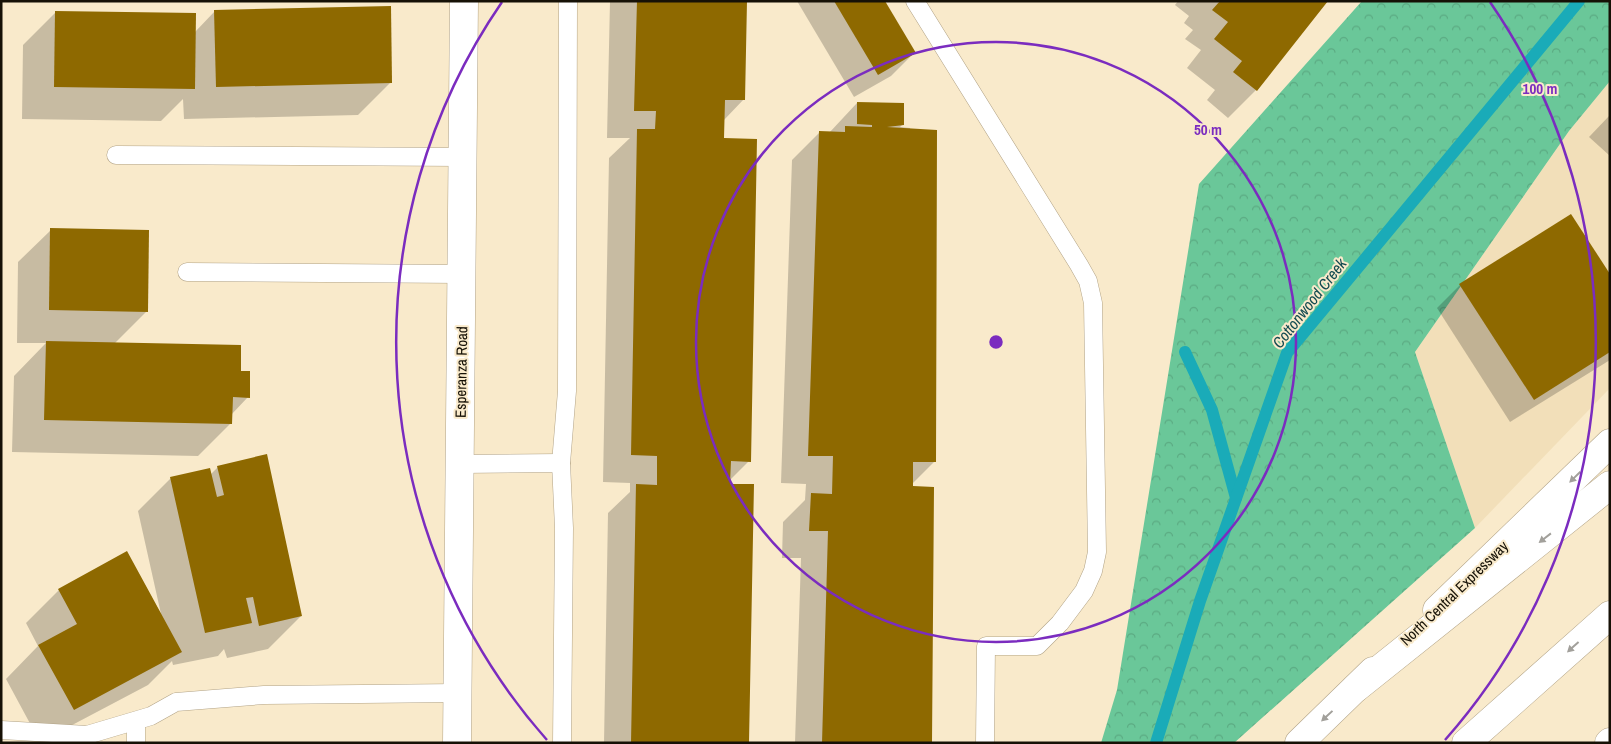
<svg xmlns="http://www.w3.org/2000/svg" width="1611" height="744" font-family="'Archivo Narrow',sans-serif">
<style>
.built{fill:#f2dfb9}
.forest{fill:url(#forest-crowns)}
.shadow{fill:#0003}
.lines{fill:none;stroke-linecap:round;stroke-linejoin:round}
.stream{stroke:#1aabb8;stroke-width:12}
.building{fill:#8e6900}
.lane-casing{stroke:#b2a386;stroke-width:19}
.secondary-casing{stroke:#b2a386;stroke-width:29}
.highway-casing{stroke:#b2a386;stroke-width:29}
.lane{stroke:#fff;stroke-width:18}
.secondary{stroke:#fff;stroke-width:28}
.highway{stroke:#fff;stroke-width:28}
.oneway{fill:#a2a09b}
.ring{fill:none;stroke:#7b2cbf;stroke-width:2.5}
.labels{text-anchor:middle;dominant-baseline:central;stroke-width:4;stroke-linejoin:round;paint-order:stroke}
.street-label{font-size:15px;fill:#161106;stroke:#f9eacb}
.water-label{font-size:16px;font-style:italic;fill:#134b51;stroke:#f9eacb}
.centre{fill:#7b2cbf;stroke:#f9eacb;stroke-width:2.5}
.ring-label{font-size:15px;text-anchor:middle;font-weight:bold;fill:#7b2cbf;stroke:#f9eacb;stroke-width:4;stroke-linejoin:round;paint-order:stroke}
</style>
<defs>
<pattern id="forest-crowns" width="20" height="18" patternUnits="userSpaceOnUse" patternTransform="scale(1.25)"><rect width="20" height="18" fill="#6ac799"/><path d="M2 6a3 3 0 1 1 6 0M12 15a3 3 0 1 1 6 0" fill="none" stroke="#5baa82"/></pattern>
</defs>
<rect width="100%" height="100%" fill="#f9eacb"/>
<path class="built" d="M 1610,81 L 1610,388 L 1475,528 L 1415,352 L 1569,131 Z"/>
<path class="forest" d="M 1362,1 L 1610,1 L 1610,81 L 1569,131 L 1415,352 L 1475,528 L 1234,743 L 1101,743 L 1117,690 L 1199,184 Z"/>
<g class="shadow">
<path d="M 610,1 L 746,1 L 744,99 L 724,120 L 723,139 L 749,461 L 729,481 L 748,743 L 604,743 L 608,513 L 630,492 L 630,483 L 603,482 L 609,158 L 630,138 L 607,138 Z"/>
<path d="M 797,1 L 884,1 L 914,53 L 891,76 L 854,97 Z"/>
<path d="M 1178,1 L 1327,1 L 1256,90 L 1228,118 L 1207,100 L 1215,90 L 1187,68 L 1201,50 L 1185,39 L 1193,30 L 1184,23 L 1189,16 L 1175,5 Z"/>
<path d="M 215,11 L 391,82 L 358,115 L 184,119 L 183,99 L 161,121 L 22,119 L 23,45 L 56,12 L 195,32 Z"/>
<path d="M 1,22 L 2,130 L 1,130 Z"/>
<path d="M 857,103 L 902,125 L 900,127 L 910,128 L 934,462 L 911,485 L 931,743 L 795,743 L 801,558 L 782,558 L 783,522 L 805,500 L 806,484 L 781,483 L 792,160 L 820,132 L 829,133 Z"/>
<path d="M 1610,115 L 1610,156 L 1589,137 Z"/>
<path d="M 51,230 L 146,312 L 114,344 L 240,372 L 248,397 L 231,415 L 231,423 L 198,456 L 12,452 L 14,376 L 46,343 L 17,343 L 18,262 Z"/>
<path d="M 1610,277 L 1610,360 L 1510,422 L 1437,308 L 1460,285 Z"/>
<path d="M 1,373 L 2,373 L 1,450 Z"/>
<path d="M 218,467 L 301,616 L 268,649 L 227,658 L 224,649 L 218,656 L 173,665 L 172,661 L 148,685 L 40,742 L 6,679 L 38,646 L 26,623 L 59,590 L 127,553 L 161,614 L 138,511 L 171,478 L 211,474 Z"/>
</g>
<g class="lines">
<g class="stream">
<path d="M 1185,352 L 1212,410 L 1236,498"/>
<path d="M 1156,743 L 1200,601 L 1287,353 L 1579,1"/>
</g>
</g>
<g class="building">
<path d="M 637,1 L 747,1 L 745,100 L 725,100 L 724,138 L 757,139 L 751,462 L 731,461 L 730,484 L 754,484 L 749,743 L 631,743 L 636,484 L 657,485 L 657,456 L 631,455 L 637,129 L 655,129 L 656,111 L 634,111 Z"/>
<path d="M 834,1 L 885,1 L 916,53 L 878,75 Z"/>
<path d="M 1220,1 L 1328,1 L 1257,91 L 1233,72 L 1242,61 L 1214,39 L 1228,22 L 1212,10 Z"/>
<path d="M 391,6 L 392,83 L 216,87 L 214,10 Z"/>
<path d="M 55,11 L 196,13 L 195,89 L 54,87 Z"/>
<path d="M 857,102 L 904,103 L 904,125 L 887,127 L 937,130 L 936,462 L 913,462 L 913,486 L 934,487 L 932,743 L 822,743 L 828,531 L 809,531 L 811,493 L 832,494 L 833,456 L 808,456 L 819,131 L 845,132 L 845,126 L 872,127 L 872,125 L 857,124 Z"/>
<path d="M 1571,214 L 1610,274 L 1610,352 L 1534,400 L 1459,284 Z"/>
<path d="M 50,228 L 149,230 L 148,312 L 49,310 Z"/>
<path d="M 46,341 L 241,345 L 241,371 L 250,371 L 250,398 L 233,397 L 232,424 L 44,420 Z"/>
<path d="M 267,454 L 302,616 L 259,626 L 253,597 L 246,598 L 252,623 L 205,633 L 170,477 L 210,468 L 217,497 L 224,495 L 217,466 Z"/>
<path d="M 127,551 L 182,652 L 74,710 L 38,645 L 77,624 L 58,589 Z"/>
</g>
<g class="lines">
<g class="lane-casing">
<g id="lane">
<path d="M 915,1 L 1079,265 L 1088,281 L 1093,303 L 1097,552 L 1093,571 L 1084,591 L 1060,623 L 1037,646 L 986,646 L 985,743"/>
<path d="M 116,155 L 463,157"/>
<path d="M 187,272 L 462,274"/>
<path d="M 561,463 L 567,391 L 568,1"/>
<path d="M 460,464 L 561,463 L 564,528 L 562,743"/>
<path d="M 136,721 L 136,743"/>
<path d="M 1,730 L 87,735 L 151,716 L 176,702 L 264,695 L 458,693"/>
</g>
</g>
<g class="secondary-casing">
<g id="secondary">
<path d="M 1437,610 L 1610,443"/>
<path d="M 457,743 L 464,1"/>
<path d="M 1299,743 L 1373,671"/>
</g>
</g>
<g class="highway-casing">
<g id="highway">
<path d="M 1356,688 L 1610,485"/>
<path d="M 1466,743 L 1610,615"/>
<path d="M 1609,743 L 1610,742"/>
</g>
</g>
<use href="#lane" class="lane"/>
<use href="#secondary" class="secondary"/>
<use href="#highway" class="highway"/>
</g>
<defs><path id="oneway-solid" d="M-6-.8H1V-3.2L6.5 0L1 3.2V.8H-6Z" transform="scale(1.25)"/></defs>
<g class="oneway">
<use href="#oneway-solid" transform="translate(1575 477) rotate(136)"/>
<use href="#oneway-solid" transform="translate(1545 538) rotate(142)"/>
<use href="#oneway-solid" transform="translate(1573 647) rotate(138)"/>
<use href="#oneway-solid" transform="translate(1327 716) rotate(137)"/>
</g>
<g class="ring">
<circle cx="996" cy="342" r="300"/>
<path d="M547 740A600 600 0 0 1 502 2M1490 2A600 600 0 0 1 1445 740"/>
</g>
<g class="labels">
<g class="street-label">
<text transform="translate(461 372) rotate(-89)">Esperanza Road</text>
<text transform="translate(1454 593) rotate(-44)">North Central Expressway</text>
</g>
<g class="water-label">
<text transform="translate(1309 303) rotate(-52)">Cottonwood Creek</text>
</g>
</g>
<circle cx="996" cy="342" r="8" class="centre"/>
<g class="ring-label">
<text x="1540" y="94">100 m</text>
<text x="1208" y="135">50 m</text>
</g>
<rect width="1611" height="744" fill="none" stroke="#161106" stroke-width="5"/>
</svg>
